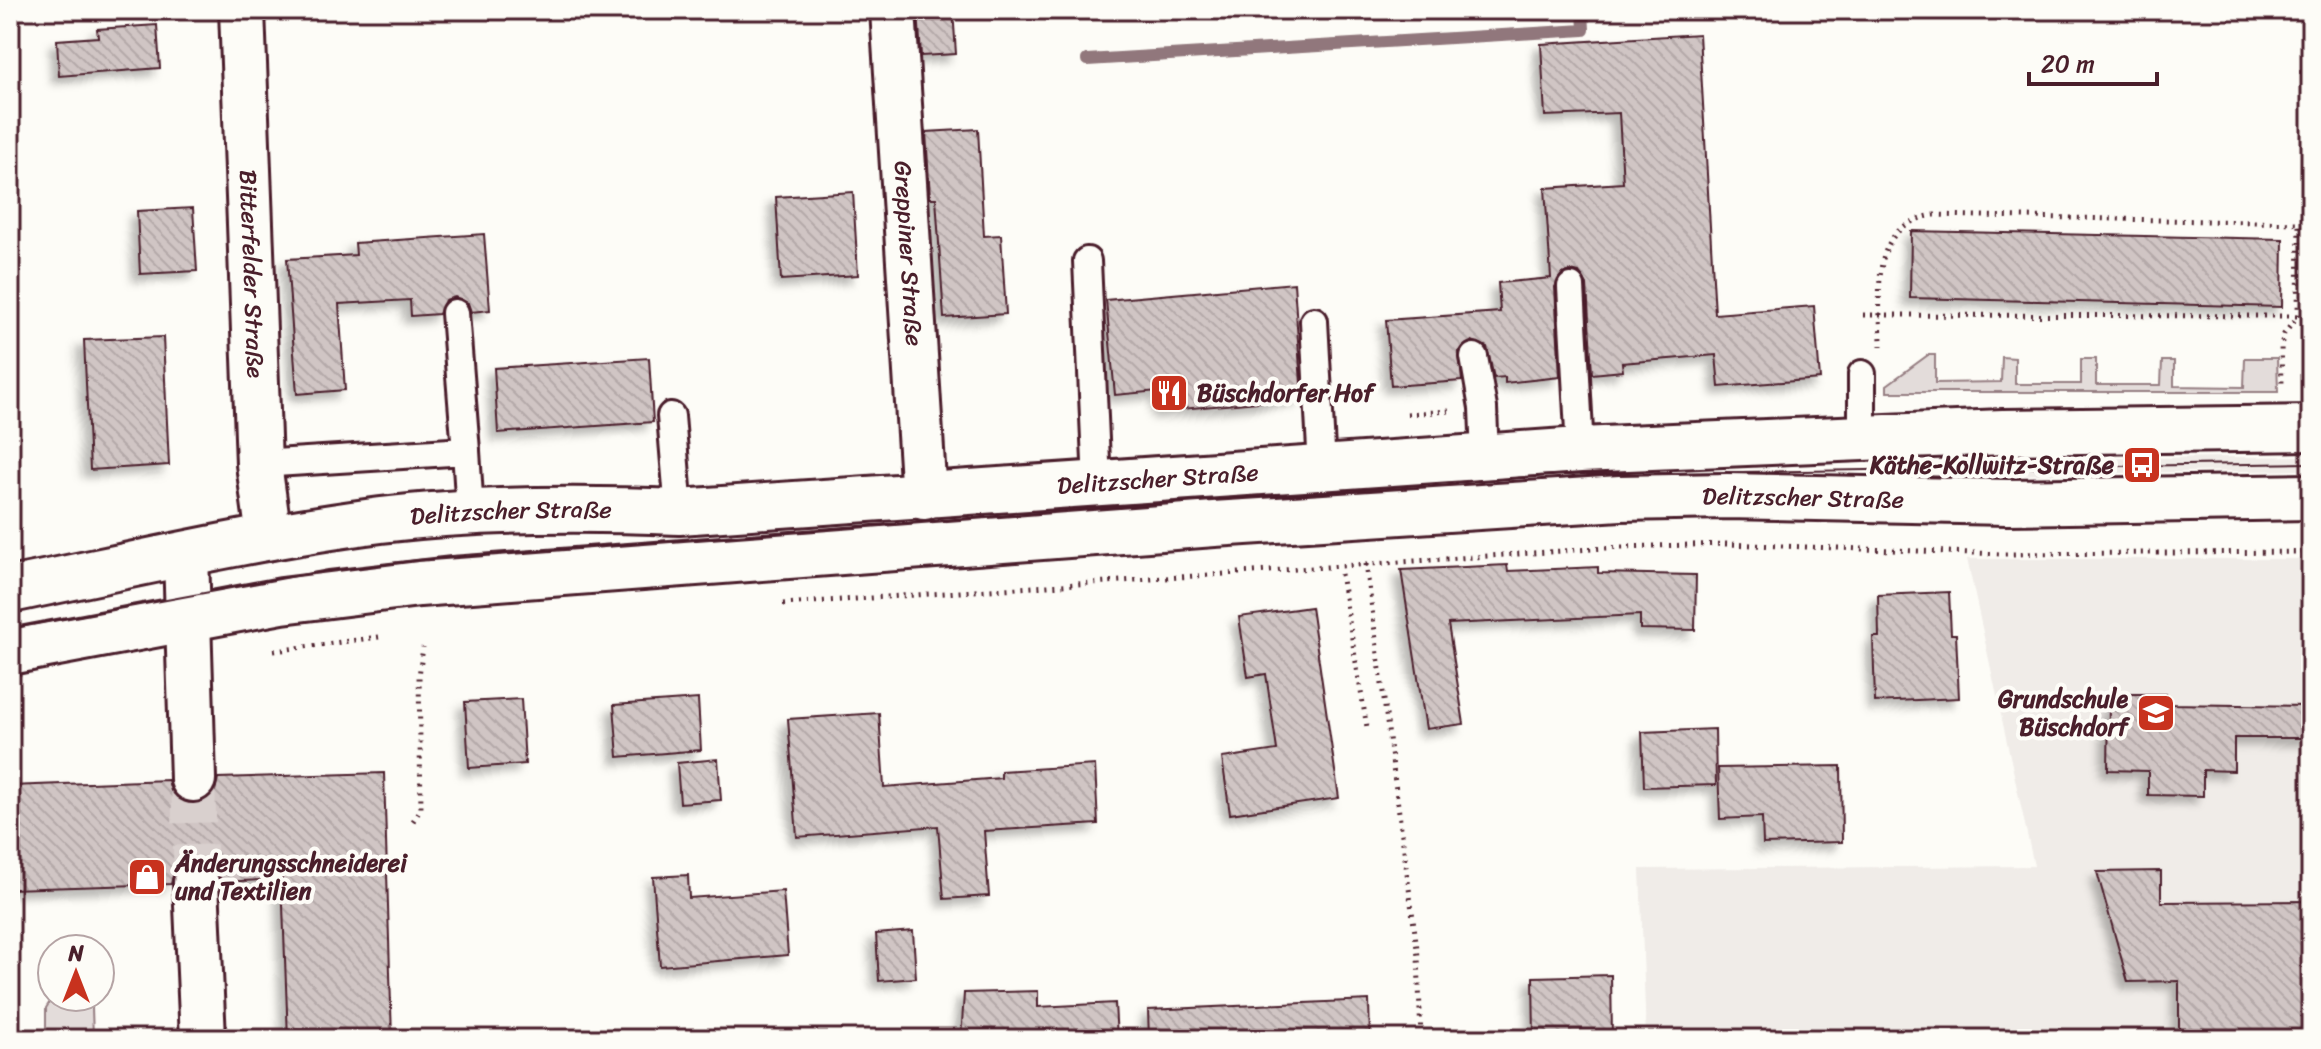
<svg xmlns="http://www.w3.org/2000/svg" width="2321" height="1049" font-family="Sriracha,sans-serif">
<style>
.built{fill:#f0ece8}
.green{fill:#e3dcda;stroke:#967e82;stroke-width:2}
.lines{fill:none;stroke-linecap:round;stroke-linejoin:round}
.stream{stroke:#91777b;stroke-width:12}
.building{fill:url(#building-back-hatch);stroke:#4a1f2b;stroke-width:2;filter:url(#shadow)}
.minor-tunnel{stroke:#d9d0ce;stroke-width:44;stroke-dasharray:44 22;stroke-linecap:butt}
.service-casing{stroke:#4a1f2b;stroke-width:32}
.minor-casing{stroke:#4a1f2b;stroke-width:50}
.secondary-casing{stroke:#4a1f2b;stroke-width:50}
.path{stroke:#4a1f2b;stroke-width:5;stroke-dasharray:2 6;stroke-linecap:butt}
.service{stroke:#fdfcf7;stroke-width:26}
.minor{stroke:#fdfcf7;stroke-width:44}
.secondary{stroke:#fdfcf7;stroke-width:44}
.tram{stroke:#4a1f2b;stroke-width:2}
.labels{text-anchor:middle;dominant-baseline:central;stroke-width:8;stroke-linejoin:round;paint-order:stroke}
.street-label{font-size:24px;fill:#4a1f2b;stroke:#fdfcf7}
.poi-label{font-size:24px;font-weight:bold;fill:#4a1f2b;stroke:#fdfcf7;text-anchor:start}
</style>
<defs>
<pattern id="building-back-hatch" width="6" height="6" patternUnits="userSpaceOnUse" patternTransform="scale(2)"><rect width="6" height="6" fill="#d0c5c4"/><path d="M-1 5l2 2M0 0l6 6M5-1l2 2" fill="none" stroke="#b4a9a9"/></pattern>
<filter id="shadow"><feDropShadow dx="-7" dy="7" stdDeviation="4" flood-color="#0004"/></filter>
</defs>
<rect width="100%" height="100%" fill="#fdfcf7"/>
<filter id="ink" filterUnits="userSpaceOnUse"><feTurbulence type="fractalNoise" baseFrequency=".0125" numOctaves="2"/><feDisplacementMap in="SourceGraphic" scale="16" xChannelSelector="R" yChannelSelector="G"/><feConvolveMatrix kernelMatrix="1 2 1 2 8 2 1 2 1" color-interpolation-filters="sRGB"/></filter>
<g filter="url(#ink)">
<g class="built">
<path d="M 2311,456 L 2311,470 L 1992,475 L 1992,460 Z"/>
<path d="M 1967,559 L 2311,559 L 2311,1039 L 1646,1039 L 1640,869 L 2034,866 Z"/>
</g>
<g class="green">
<path d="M 1928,355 L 1935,355 L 1935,383 L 2001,382 L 2002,357 L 2015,358 L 2015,384 L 2081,384 L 2081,359 L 2096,359 L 2096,385 L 2161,385 L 2162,361 L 2174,361 L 2174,386 L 2244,387 L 2245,358 L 2277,358 L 2278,392 L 1887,392 L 1887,385 Z"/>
<path d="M 53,997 L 84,997 L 92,1007 L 93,1039 L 46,1039 L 46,1008 Z"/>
</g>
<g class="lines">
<path class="stream" d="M 1087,60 L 1584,30 L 1583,10"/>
</g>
<g class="building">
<path d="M 918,10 L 953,10 L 956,54 L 921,56 Z"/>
<path d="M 157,25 L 160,68 L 59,76 L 57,40 L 98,37 L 97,29 Z"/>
<path d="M 1699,34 L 1715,314 L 1814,306 L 1820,379 L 1719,387 L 1716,355 L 1622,363 L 1623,371 L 1592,374 L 1587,285 L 1579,273 L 1571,271 L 1562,274 L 1555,287 L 1560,377 L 1505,383 L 1505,377 L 1494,378 L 1487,347 L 1472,341 L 1459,352 L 1462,381 L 1391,386 L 1386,320 L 1500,312 L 1498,283 L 1551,278 L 1545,188 L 1623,183 L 1619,113 L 1545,116 L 1541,44 Z"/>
<path d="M 978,129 L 984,236 L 1001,235 L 1006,314 L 944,318 L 936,198 L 930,198 L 926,132 Z"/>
<path d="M 853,192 L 858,275 L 781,280 L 776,197 Z"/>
<path d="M 193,208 L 197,271 L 140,274 L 137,211 Z"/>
<path d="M 1911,231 L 2283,239 L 2282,307 L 1910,298 Z"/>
<path d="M 484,234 L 490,310 L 471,312 L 468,303 L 455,297 L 445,300 L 439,314 L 411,316 L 410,300 L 339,304 L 345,390 L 297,394 L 287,259 L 356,255 L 355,243 Z"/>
<path d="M 1294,283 L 1302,398 L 1160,411 L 1158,391 L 1115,395 L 1106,300 Z"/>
<path d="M 163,337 L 169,465 L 90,470 L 84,340 Z"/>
<path d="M 649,358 L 653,422 L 498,433 L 494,368 Z"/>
<path d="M 1507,565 L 1508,571 L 1598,567 L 1598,573 L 1696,575 L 1695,630 L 1640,629 L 1640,615 L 1448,624 L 1464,724 L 1426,729 L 1401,570 Z"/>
<path d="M 1949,592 L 1951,634 L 1956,634 L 1959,698 L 1875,702 L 1873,637 L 1879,637 L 1878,595 Z"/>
<path d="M 1311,607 L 1339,798 L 1230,814 L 1222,758 L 1277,750 L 1266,674 L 1248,677 L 1239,617 Z"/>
<path d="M 2120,694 L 2166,694 L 2166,704 L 2311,706 L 2311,738 L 2234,738 L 2234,771 L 2203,770 L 2203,796 L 2148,795 L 2148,771 L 2108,770 L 2109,704 L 2119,705 Z"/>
<path d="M 521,699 L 525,764 L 469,768 L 465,702 Z"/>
<path d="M 698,699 L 701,750 L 618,757 L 614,705 Z"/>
<path d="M 879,713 L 884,787 L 1001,778 L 1001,771 L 1095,765 L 1098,824 L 984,831 L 989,896 L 944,899 L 938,826 L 797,837 L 788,719 Z"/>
<path d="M 1715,729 L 1716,785 L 1644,787 L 1642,732 Z"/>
<path d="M 718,759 L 721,800 L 680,803 L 677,763 Z"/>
<path d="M 1841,766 L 1842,842 L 1763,844 L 1762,817 L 1720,819 L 1718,768 Z"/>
<path d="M 384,773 L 392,1039 L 288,1039 L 282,879 L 221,882 L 217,869 L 207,861 L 196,858 L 182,862 L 174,872 L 171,884 L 10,889 L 10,786 L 168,780 L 171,791 L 181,801 L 195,804 L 205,801 L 215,791 L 218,778 Z"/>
<path d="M 2161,871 L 2161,902 L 2311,901 L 2311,1039 L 2179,1039 L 2179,981 L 2128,982 L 2097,872 Z"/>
<path d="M 688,875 L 689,898 L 783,891 L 788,955 L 660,966 L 653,877 Z"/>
<path d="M 913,931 L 916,978 L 879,981 L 876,934 Z"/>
<path d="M 1611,975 L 1612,1036 L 1534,1038 L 1533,977 Z"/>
<path d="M 1038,991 L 1038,1007 L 1115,1003 L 1117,1039 L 961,1039 L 964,993 Z"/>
<path d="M 1369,1000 L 1370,1039 L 1149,1039 L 1148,1010 Z"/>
</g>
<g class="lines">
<path class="minor-tunnel" d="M 193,779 L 196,883"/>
<g class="service-casing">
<g id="service">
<path d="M 1087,261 L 1097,484"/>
<path d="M 1571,287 L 1580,450"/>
<path d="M 455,313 L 466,451"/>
<path d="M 1314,321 L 1322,468"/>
<path d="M 1474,357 L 1483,408 L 1485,457"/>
<path d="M 671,416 L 679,512"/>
<path d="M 1862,440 L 1862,374"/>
<path d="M 259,464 L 466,451 L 470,512"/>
</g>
</g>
<g class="minor-casing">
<g id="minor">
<path id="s1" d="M 242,10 L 259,464 L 269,537"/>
<path id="s2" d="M 893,10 L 924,497"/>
<path d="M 186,555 L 193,779"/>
<path d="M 196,883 L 203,1039"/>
</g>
</g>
<g class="secondary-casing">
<g id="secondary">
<path id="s3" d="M 10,590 C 133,565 256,536 381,520 C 480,508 580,508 679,512 L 1580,450 L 2003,432 L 2311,428"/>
<path id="s4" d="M 10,652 L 282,601 L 419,584 L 1214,524 L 1620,498 L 1727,496 L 2007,502 L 2311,497"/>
</g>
</g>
<g class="path">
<path d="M 1863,315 L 2297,316"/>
<path d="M 1881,347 C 1881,295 1865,226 1934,215 L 2299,223 L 2298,316 L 2284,334 L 2281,345 L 2282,385"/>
<path d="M 1407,414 L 1449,411"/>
<path d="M 1366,564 L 1418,956 L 1421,1039"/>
<path d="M 1341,574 L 1367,727"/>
<path d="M 783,604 L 1621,547 L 1725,544 L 2002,554 L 2311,552"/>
<path d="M 274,651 L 379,637"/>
<path d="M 413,821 L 421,809 L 419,676 L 423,647"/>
</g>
<use href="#service" class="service"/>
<use href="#minor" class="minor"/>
<use href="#secondary" class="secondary"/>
<path class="tram" d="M 10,629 L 328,570 L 451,556 L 1554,475 L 2311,463"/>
</g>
</g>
<defs>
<g id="restaurant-square" transform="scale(2)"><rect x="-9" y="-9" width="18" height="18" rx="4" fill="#c8321e" stroke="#fdfcf7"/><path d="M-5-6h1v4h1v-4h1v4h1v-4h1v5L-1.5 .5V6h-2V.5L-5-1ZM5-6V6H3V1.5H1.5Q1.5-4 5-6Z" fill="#fff"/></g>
<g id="bus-square" transform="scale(2)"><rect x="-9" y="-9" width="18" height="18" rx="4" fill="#c8321e" stroke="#fdfcf7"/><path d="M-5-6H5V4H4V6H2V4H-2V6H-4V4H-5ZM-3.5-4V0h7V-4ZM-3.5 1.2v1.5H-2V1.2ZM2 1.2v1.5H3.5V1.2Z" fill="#fff"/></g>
<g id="school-square" transform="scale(2)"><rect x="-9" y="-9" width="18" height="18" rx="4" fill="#c8321e" stroke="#fdfcf7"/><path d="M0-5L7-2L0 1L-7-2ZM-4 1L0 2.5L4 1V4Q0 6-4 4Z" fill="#fff"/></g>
<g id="shop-square" transform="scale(2)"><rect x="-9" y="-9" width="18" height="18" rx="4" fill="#c8321e" stroke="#fdfcf7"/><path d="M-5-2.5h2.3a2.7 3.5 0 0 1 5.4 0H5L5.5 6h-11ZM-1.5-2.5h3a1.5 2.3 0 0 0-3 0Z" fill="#fff"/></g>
</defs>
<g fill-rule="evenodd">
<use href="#restaurant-square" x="1169" y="393"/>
<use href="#bus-square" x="2142" y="465"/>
<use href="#school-square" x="2156" y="713"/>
<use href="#shop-square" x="147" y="877"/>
</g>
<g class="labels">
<g class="street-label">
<text stroke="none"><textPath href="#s2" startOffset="244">Greppiner Straße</textPath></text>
<text stroke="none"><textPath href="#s1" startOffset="264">Bitterfelder Straße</textPath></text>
<text stroke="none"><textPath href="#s3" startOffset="1156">Delitzscher Straße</textPath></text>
<text stroke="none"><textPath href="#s4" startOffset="1802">Delitzscher Straße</textPath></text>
<text stroke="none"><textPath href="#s3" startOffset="508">Delitzscher Straße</textPath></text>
</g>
<g class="poi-label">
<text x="1197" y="393">Büschdorfer Hof</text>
<text x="2114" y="465" text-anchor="end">Käthe-Kollwitz-Straße</text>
<text x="2128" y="699" text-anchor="end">Grundschule<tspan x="2128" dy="28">Büschdorf</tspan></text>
<text x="175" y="863">Änderungsschneiderei<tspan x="175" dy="28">und Textilien</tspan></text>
</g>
</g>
<rect width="2321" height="1049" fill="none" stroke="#fdfcf7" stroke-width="40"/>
<rect x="20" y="20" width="2281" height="1009" fill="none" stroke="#4a1f2b" stroke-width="3" filter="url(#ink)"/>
<g transform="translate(76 973)"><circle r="38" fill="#fdfcf7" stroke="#b5a4a5" stroke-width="2"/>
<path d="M0-6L14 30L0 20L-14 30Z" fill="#c8321e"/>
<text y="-12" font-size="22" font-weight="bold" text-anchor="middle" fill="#4a1f2b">N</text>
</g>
<path d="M2029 72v12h128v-12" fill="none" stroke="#4a1f2b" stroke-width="4"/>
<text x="2041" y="72" font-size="24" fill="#4a1f2b" stroke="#fdfcf7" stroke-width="6" paint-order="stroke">20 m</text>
</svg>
